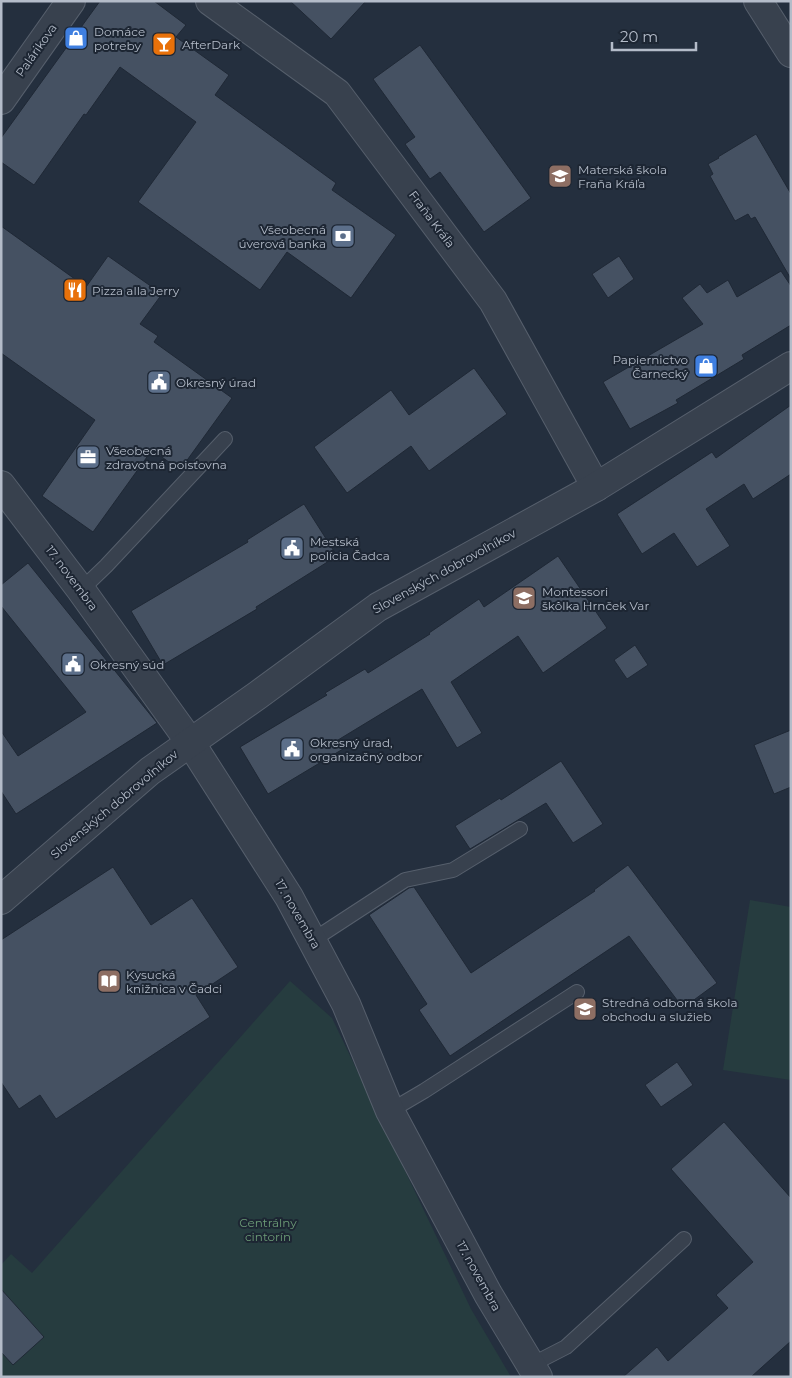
<svg xmlns="http://www.w3.org/2000/svg" width="792" height="1378" font-family="Montserrat,sans-serif">
<style>
.green{fill:#263c3f}
.building{fill:#455162;stroke:#1f2835}
.lines{fill:none;stroke-linecap:round;stroke-linejoin:round}
.lane-casing{stroke:#565f6c;stroke-width:16}
.street-casing{stroke:#565f6c;stroke-width:30}
.lane{stroke:#38414e;stroke-width:14}
.street{stroke:#38414e;stroke-width:28}
.labels{text-anchor:middle;dominant-baseline:central;stroke-width:4;stroke-linejoin:round;paint-order:stroke}
.poi-label{font-size:12px;fill:#b4bcc9;stroke:#1d2633;text-anchor:start}
.street-label{font-size:12px;fill:#b4bcc9;stroke:#1d2633}
.park-label{font-size:12px;fill:#6b9a76;stroke:#1d2633}
</style>
<rect width="100%" height="100%" fill="#242f3e"/>
<g class="green">
<path d="M 750,900 L 791,907 L 791,1080 L 723,1070 Z"/>
<path d="M 290,981 L 332,1018 L 471,1309 L 511,1377 L 1,1377 L 1,1265 L 11,1254 L 32,1273 Z"/>
</g>
<g class="building">
<path d="M 100,1 L 154,1 L 186,25 L 176,37 L 229,75 L 215,95 L 336,183 L 332,190 L 396,235 L 351,298 L 287,252 L 260,290 L 138,202 L 196,122 L 120,67 L 86,115 L 84,114 L 34,185 L 1,162 L 1,138 Z"/>
<path d="M 290,1 L 366,1 L 331,39 Z"/>
<path d="M 420,45 L 531,198 L 484,232 L 440,172 L 430,179 L 405,144 L 415,137 L 373,79 Z"/>
<path d="M 756,134 L 791,194 L 791,279 L 755,217 L 751,219 L 748,214 L 735,221 L 710,176 L 713,174 L 708,164 L 719,158 L 718,157 Z"/>
<path d="M 1,226 L 86,287 L 108,256 L 162,294 L 140,324 L 158,336 L 154,342 L 232,398 L 180,470 L 152,450 L 93,532 L 42,496 L 95,420 L 1,353 Z"/>
<path d="M 619,256 L 634,279 L 608,298 L 592,274 Z"/>
<path d="M 781,271 L 791,286 L 791,325 L 742,355 L 744,359 L 676,400 L 678,403 L 630,429 L 603,382 L 703,324 L 682,298 L 700,284 L 707,293 L 728,280 L 737,297 Z"/>
<path d="M 474,368 L 507,414 L 429,471 L 411,446 L 347,493 L 314,447 L 391,390 L 409,415 Z"/>
<path d="M 791,405 L 791,474 L 753,499 L 744,484 L 706,509 L 730,546 L 697,567 L 674,533 L 642,554 L 617,514 L 712,452 L 716,458 Z"/>
<path d="M 304,504 L 337,556 L 256,607 L 257,609 L 163,665 L 131,611 L 248,542 L 247,540 Z"/>
<path d="M 558,556 L 607,628 L 543,673 L 518,636 L 451,682 L 482,733 L 457,748 L 422,689 L 338,740 L 343,749 L 268,794 L 240,747 L 327,695 L 325,693 L 365,669 L 368,673 L 430,634 L 429,633 L 479,599 L 484,607 Z"/>
<path d="M 28,563 L 157,723 L 16,814 L 1,791 L 1,731 L 18,756 L 86,712 L 1,606 L 1,585 Z"/>
<path d="M 635,645 L 648,665 L 627,679 L 614,660 Z"/>
<path d="M 791,730 L 791,787 L 774,794 L 754,745 Z"/>
<path d="M 561,761 L 603,824 L 573,843 L 546,803 L 470,849 L 455,826 L 500,798 L 501,800 Z"/>
<path d="M 628,865 L 717,983 L 683,1008 L 629,936 L 450,1056 L 419,1010 L 427,1004 L 369,915 L 409,888 L 414,887 L 471,973 L 595,891 L 594,890 Z"/>
<path d="M 113,867 L 151,925 L 192,898 L 238,967 L 196,995 L 210,1017 L 56,1119 L 40,1095 L 19,1109 L 1,1082 L 1,940 Z"/>
<path d="M 677,1062 L 693,1085 L 661,1107 L 645,1085 Z"/>
<path d="M 724,1122 L 791,1198 L 791,1341 L 751,1377 L 623,1377 L 657,1347 L 668,1361 L 728,1308 L 716,1295 L 753,1262 L 671,1169 Z"/>
<path d="M 1,1289 L 44,1337 L 13,1365 L 1,1352 Z"/>
</g>
<g class="lines">
<g class="lane-casing">
<g id="lane">
<path d="M 81,590 L 106,566 L 225,439"/>
<path d="M 313,940 L 405,880 L 453,870 L 520,829"/>
<path d="M 390,1111 L 424,1091 L 577,992"/>
<path d="M 531,1365 L 566,1347 L 684,1239"/>
</g>
</g>
<g class="street-casing">
<g id="street">
<path d="M 210,1 L 337,93 L 493,301 L 596,487"/>
<path d="M 758,1 L 791,53"/>
<path d="M 1,100 L 71,1"/>
<path d="M 1,485 L 81,590 L 190,742 L 289,897 L 346,1004 L 390,1111 L 488,1294 L 538,1377"/>
<path d="M 1,900 L 150,771 L 258,695 L 378,607 L 596,487 L 791,366"/>
</g>
</g>
<use href="#lane" class="lane"/>
<use href="#street" class="street"/>
</g>
<defs>
<g id="shop-square" transform="scale(1.25)"><rect x="-9" y="-9" width="18" height="18" rx="4" fill="#3f7fe0" stroke="#1d2633"/><path d="M-5-2.5h2.3a2.7 3.5 0 0 1 5.4 0H5L5.5 6h-11ZM-1.5-2.5h3a1.5 2.3 0 0 0-3 0Z" fill="#fff"/></g>
<g id="bar-square" transform="scale(1.25)"><rect x="-9" y="-9" width="18" height="18" rx="4" fill="#e8710a" stroke="#1d2633"/><path d="M-6-5H6L.8 .8V4.5H3.5V6h-7V4.5H-.8V.8Z" fill="#fff"/></g>
<g id="school-square" transform="scale(1.25)"><rect x="-9" y="-9" width="18" height="18" rx="4" fill="#8d6e63" stroke="#1d2633"/><path d="M0-5L7-2L0 1L-7-2ZM-4 1L0 2.5L4 1V4Q0 6-4 4Z" fill="#fff"/></g>
<g id="bank-square" transform="scale(1.25)"><rect x="-9" y="-9" width="18" height="18" rx="4" fill="#5c6f8a" stroke="#1d2633"/><path d="M-6-4H6V4H-6ZM0-2.3a2.3 2.3 0 1 0 0 4.6a2.3 2.3 0 1 0 0-4.6Z" fill="#fff"/></g>
<g id="restaurant-square" transform="scale(1.25)"><rect x="-9" y="-9" width="18" height="18" rx="4" fill="#e8710a" stroke="#1d2633"/><path d="M-5-6h1v4h1v-4h1v4h1v-4h1v5L-1.5 .5V6h-2V.5L-5-1ZM5-6V6H3V1.5H1.5Q1.5-4 5-6Z" fill="#fff"/></g>
<g id="civic-square" transform="scale(1.25)"><rect x="-9" y="-9" width="18" height="18" rx="4" fill="#5c6f8a" stroke="#1d2633"/><path d="M-.6-6.5H3V-4.5H.6V-3L4-1V1h2V6H-6V1h2V-1L-.6-3ZM-1.2 2.5V6h2.4V2.5Z" fill="#fff"/></g>
<g id="office-square" transform="scale(1.25)"><rect x="-9" y="-9" width="18" height="18" rx="4" fill="#5c6f8a" stroke="#1d2633"/><path d="M-6-3h4V-5.5h4V-3h4V5H-6ZM-1-4.5V-3h2v-1.5ZM-6 0V1H6V0Z" fill="#fff"/></g>
<g id="library-square" transform="scale(1.25)"><rect x="-9" y="-9" width="18" height="18" rx="4" fill="#8d6e63" stroke="#1d2633"/><path d="M-6-4Q-3-5.5-.7-3.5V5Q-3 3-6 4ZM6-4Q3-5.5 .7-3.5V5Q3 3 6 4Z" fill="#fff"/></g>
</defs>
<g fill-rule="evenodd">
<use href="#shop-square" x="76" y="38"/>
<use href="#bar-square" x="164" y="44"/>
<use href="#school-square" x="560" y="176"/>
<use href="#bank-square" x="343" y="236"/>
<use href="#restaurant-square" x="75" y="290"/>
<use href="#shop-square" x="706" y="366"/>
<use href="#civic-square" x="159" y="382"/>
<use href="#office-square" x="88" y="457"/>
<use href="#civic-square" x="292" y="548"/>
<use href="#school-square" x="524" y="598"/>
<use href="#civic-square" x="73" y="664"/>
<use href="#civic-square" x="292" y="749"/>
<use href="#library-square" x="109" y="981"/>
<use href="#school-square" x="585" y="1009"/>
</g>
<g class="labels">
<g class="poi-label">
<text x="94" y="31">Domáce<tspan x="94" dy="14">potreby</tspan></text>
<text x="182" y="44">AfterDark</text>
<text x="578" y="169">Materská škola<tspan x="578" dy="14">Fraňa Kráľa</tspan></text>
<text x="326" y="229" text-anchor="end">Všeobecná<tspan x="326" dy="14">úverová banka</tspan></text>
<text x="92" y="290">Pizza alla Jerry</text>
<text x="688" y="359" text-anchor="end">Papiernictvo<tspan x="688" dy="14">Čarnecký</tspan></text>
<text x="176" y="382">Okresný úrad</text>
<text x="106" y="450">Všeobecná<tspan x="106" dy="14">zdravotná poisťovna</tspan></text>
<text x="310" y="541">Mestská<tspan x="310" dy="14">polícia Čadca</tspan></text>
<text x="542" y="591">Montessori<tspan x="542" dy="14">škôlka Hrnček Var</tspan></text>
<text x="90" y="664">Okresný súd</text>
<text x="310" y="742">Okresný úrad,<tspan x="310" dy="14">organizačný odbor</tspan></text>
<text x="126" y="974">Kysucká<tspan x="126" dy="14">knižnica v Čadci</tspan></text>
<text x="602" y="1002">Stredná odborná škola<tspan x="602" dy="14">obchodu a služieb</tspan></text>
</g>
<g class="street-label">
<text transform="translate(36 50) rotate(-55)">Palárikova</text>
<text transform="translate(432 219) rotate(53)">Fraňa Kráľa</text>
<text transform="translate(444 571) rotate(-29)">Slovenských dobrovoľníkov</text>
<text transform="translate(72 578) rotate(53)">17. novembra</text>
<text transform="translate(114 804) rotate(-40)">Slovenských dobrovoľníkov</text>
<text transform="translate(298 914) rotate(60)">17. novembra</text>
<text transform="translate(479 1276) rotate(61)">17. novembra</text>
</g>
<g class="park-label">
<text x="268" y="1222">Centrálny<tspan x="268" dy="14">cintorín</tspan></text>
</g>
</g>
<rect width="792" height="1378" fill="none" stroke="#b4bcc9" stroke-width="5"/>
<path d="M612 42v8h84v-8" fill="none" stroke="#b4bcc9" stroke-width="2.5"/>
<text x="620" y="42" font-size="15" fill="#b4bcc9" stroke="#1d2633" stroke-width="4" paint-order="stroke">20 m</text>
</svg>
